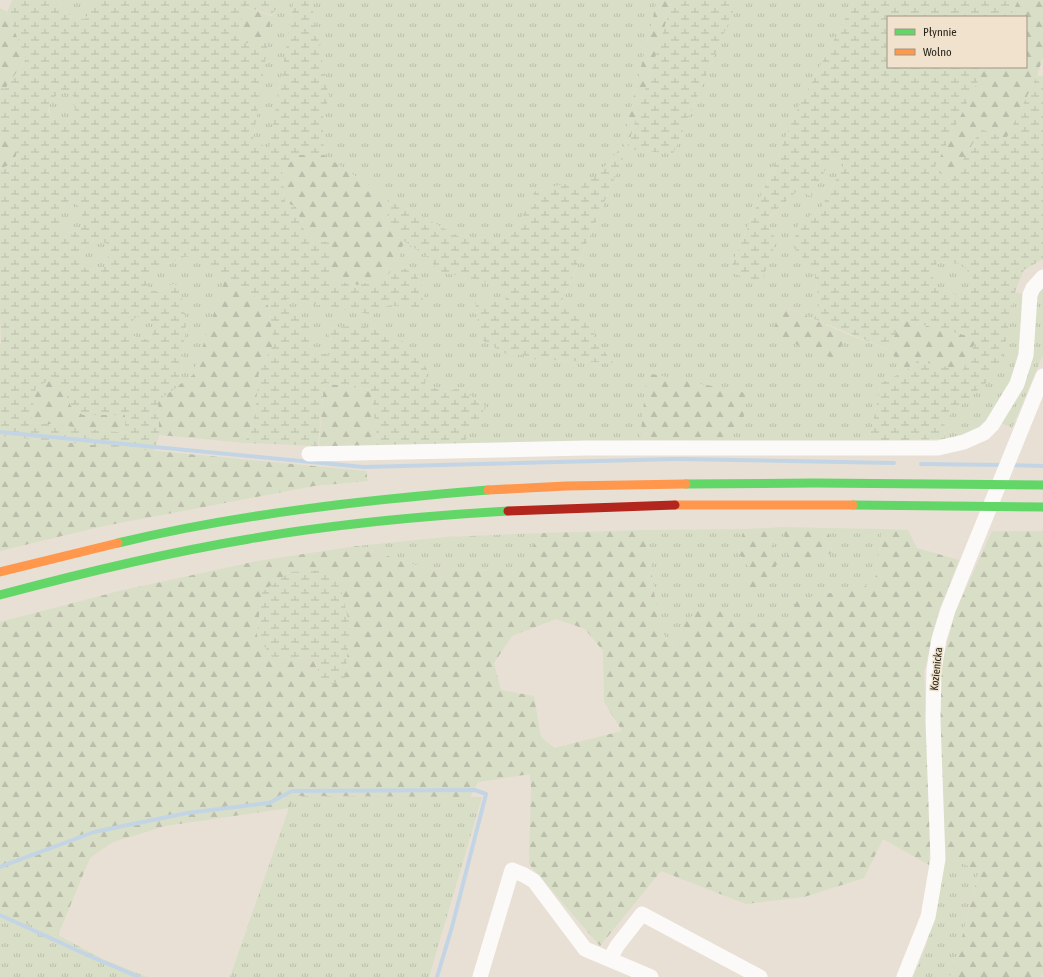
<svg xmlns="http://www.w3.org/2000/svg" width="1043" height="977" font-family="'Asap Condensed',sans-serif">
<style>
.grass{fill:url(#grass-tufts)}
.forest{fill:url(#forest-firs);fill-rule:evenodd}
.wetland{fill:url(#wetland-marsh);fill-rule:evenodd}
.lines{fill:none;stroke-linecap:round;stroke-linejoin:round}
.stream{stroke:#c3d5e5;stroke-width:4}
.street{stroke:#fcfaf9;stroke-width:15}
.fast{stroke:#63d668;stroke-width:9}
.slow{stroke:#ff974d;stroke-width:9}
.jam{stroke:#b3261e;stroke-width:9}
.labels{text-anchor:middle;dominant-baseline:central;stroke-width:3;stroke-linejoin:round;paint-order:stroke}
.street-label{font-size:11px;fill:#29241c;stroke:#f0e2cc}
</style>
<defs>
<pattern id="grass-tufts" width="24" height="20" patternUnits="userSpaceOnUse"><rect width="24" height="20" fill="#d9dec7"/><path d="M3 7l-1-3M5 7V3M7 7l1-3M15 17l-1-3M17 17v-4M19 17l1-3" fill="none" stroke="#babeaa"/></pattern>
<pattern id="forest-firs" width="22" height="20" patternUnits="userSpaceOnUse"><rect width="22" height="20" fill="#d9dec7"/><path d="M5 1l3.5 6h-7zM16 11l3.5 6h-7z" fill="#babeaa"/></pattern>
<pattern id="wetland-marsh" width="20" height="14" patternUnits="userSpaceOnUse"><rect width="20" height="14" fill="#d9dec7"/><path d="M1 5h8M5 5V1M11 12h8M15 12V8" fill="none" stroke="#babeaa"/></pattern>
</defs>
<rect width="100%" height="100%" fill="#e8e0d4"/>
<g class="grass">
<path d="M 53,0 L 92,0 L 94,5 L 85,19 L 72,18 L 53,2 Z"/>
<path d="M 285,0 L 294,0 L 269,150 L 253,140 L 271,16 Z"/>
<path d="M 311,0 L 657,0 L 622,146 L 596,177 L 535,191 L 515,231 L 496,243 L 488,238 L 458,236 L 388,198 L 324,155 L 323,118 L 329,97 Z"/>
<path d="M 738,0 L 855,0 L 797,110 L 729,271 L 769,229 L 770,217 L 797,190 L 811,196 L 832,158 L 844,164 L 821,208 L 798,225 L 814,270 L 819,304 L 814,319 L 781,305 L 835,359 L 847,334 L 887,349 L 907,370 L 881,383 L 869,441 L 728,441 L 731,428 L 647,373 L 640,440 L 461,447 L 486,407 L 460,388 L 445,392 L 424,384 L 398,338 L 361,325 L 328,328 L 331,355 L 311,351 L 311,325 L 291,312 L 287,299 L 369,314 L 389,305 L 420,309 L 425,292 L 416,274 L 397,265 L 404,241 L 429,258 L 438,271 L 507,287 L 505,302 L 475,301 L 480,339 L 506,354 L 525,355 L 527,359 L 612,363 L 593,338 L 594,324 L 560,307 L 627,149 L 673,154 Z"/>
<path d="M 67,91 L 74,97 L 75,114 C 67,123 62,123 52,119 C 45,104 52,94 67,91 Z"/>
<path d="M 70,200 C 82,206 83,213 82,226 L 75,232 L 66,233 L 59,228 L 59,210 Z"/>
<path d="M 97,241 L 106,243 L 111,250 L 104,267 L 95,270 L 86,269 L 81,262 L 80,252 L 85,245 Z"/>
<path d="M 192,254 L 226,277 L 193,375 L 179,386 L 186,324 L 173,284 L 158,292 L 147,289 L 151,270 Z"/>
<path d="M 936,262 L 962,264 L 975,281 L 962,297 L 931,286 Z"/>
<path d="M 1043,285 L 1043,355 L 1012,428 L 1001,423 L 1015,397 L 1033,297 Z"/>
<path d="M 1015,292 L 1022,294 L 1021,328 L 1017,365 L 1007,394 L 988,421 L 968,435 L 945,439 L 943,421 L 987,382 L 1003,356 Z"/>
<path d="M 137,316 L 147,318 L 153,324 L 153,333 L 148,339 L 139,339 L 131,334 L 128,325 Z"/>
<path d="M 783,527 L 791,580 L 807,561 L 832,553 L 828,528 L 882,529 L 876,576 L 864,588 L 796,599 L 793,619 L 747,624 L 713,607 L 683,624 L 679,644 L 667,641 L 658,621 L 646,530 L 744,529 L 737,551 L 752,572 L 779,562 L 767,528 Z"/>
<path d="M 540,533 L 520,572 L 424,568 L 357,546 L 446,537 Z"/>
<path d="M 293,796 L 482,797 L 429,977 L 230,977 Z"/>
<path d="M 944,855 L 979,870 L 957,957 L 950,977 L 913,977 L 926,946 L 940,890 Z"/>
<path d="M 13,918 L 58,935 L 103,959 L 147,977 L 0,977 L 0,919 Z"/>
</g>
<g class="forest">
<path d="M 657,0 L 673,0 L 627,149 L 622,146 Z"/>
<path d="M 1018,0 L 1043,0 L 1043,57 L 1037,76 L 1006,140 L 951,181 L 934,169 L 985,67 L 1026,67 L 1026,17 L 1010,17 Z"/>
<path d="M 243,6 L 271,16 L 268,43 L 239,43 Z"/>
<path d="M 0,8 L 7,12 L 26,59 L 5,89 L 0,87 Z"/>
<path d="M 0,130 L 19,144 L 14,163 L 0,169 Z"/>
<path d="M 299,155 L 324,155 L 388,198 L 387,224 L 404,241 L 397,265 L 385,278 L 358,285 L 331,280 L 331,243 L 307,238 L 296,207 L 285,202 L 282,168 Z"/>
<path d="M 226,277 L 268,305 L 274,343 L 259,372 L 255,415 L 245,443 L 159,435 L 158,400 L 193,375 Z"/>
<path d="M 781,305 L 847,334 L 835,359 L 772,335 Z"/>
<path d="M 903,320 L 977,338 L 963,371 L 917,361 L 907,370 L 887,349 Z"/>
<path d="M 647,373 L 746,393 L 743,424 L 731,428 L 728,441 L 640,440 Z"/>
<path d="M 58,375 L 71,406 L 83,415 L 125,415 L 125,433 L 31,422 L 36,387 Z"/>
<path d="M 324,383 L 371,390 L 378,446 L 319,446 Z"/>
<path d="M 0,436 L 366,471 L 368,481 L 314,486 L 99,527 L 0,551 Z"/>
<path d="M 783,527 L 828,528 L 832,553 L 807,561 L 800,581 L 791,581 Z"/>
<path d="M 767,528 L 779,562 L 752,595 L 741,591 L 752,572 L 737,551 L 744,529 Z"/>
<path d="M 882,529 L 908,530 L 917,548 L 959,560 L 938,613 L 924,672 L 931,829 L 929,865 L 883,839 L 864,878 L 804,897 L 746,904 L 661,871 L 600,946 L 529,864 L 531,788 L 530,774 L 478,782 L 470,797 L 294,796 L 289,808 L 165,826 L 113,842 L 90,858 L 58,935 L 13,918 L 0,919 L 0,622 L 119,591 L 257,561 L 357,546 L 424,568 L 520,572 L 540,533 L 646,530 L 658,621 L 667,641 L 678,644 L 683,624 L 697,611 L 713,607 L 747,624 L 792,619 L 796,599 L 864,587 L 876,576 ZM 290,572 L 324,685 L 313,659 L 272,657 L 257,635 L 262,592 ZM 556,619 L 585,629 L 603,651 L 604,702 L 622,731 L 554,748 L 541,737 L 534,696 L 501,690 L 494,663 L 512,636 Z"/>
<path d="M 992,531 L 1043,531 L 1043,972 L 1041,977 L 950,977 L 957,957 L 979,871 L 944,855 L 938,710 L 943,659 L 955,613 Z"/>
</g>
<g class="wetland">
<path d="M 12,0 L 53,0 L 53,2 L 72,18 L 85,19 L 94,5 L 92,0 L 285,0 L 271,15 L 243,6 L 239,43 L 268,43 L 253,140 L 269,149 L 294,0 L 311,0 L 329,97 L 323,118 L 324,155 L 299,155 L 282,168 L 285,202 L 296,207 L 307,238 L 331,243 L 331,280 L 358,285 L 385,278 L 397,265 L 416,274 L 425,292 L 420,309 L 389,305 L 369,314 L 287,299 L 291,312 L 311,324 L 311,351 L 331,355 L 328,328 L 361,325 L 398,338 L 415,352 L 427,369 L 425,384 L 445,392 L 460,388 L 486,407 L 461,447 L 378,446 L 371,390 L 324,383 L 318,446 L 245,443 L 255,415 L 259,372 L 274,343 L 268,305 L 192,254 L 151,270 L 147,288 L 158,292 L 173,284 L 180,286 L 186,324 L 179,386 L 158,400 L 159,435 L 155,451 L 0,436 L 0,345 L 1,343 L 0,318 L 0,169 L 14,163 L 19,144 L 0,130 L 0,87 L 5,89 L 26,59 L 7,12 ZM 67,91 L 74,97 L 75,114 C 67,123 62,123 52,119 L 48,111 C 52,98 55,93 67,91 ZM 70,200 C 82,206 83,213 82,226 L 75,232 L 66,233 L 59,228 L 59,210 ZM 97,241 L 106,243 L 111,250 L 104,267 L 95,270 L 86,269 L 81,262 L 80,252 L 85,245 ZM 137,316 L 147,318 L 153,324 L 153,333 L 148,339 L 139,339 L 131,334 L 128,326 ZM 58,376 L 71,406 L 83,415 L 125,415 L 125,433 L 31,422 L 36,387 Z"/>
<path d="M 673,0 L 738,0 L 673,154 L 627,149 L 560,306 L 595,324 L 594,338 L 613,363 L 527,359 L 525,355 L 506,354 L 480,339 L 475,301 L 505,302 L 507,287 L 438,271 L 429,258 L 404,241 L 387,224 L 388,198 L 458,236 L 488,238 L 496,243 L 515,231 L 535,191 L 596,177 L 622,146 L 627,148 Z"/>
<path d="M 855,0 L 1018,0 L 1010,17 L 888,17 L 888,67 L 985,67 L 934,169 L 951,181 L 981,129 L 1006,139 L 1037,76 L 1043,76 L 1043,259 L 1024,270 L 1015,292 L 1003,356 L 987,382 L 943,421 L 945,439 L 869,441 L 881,383 L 907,370 L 917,361 L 963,370 L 977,338 L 903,320 L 887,349 L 814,319 L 819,304 L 814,270 L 793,247 L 798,225 L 821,208 L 844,164 L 832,158 L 811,196 L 797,191 L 770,216 L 769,229 L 777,240 L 761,283 L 729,272 L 797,110 ZM 937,262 L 962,264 L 975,281 L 962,297 L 931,286 Z"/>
<path d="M 327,570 L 341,589 L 350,626 L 345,682 L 324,685 L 313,659 L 272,657 L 257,636 L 262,592 L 290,572 Z"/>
</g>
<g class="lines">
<g class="stream">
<path d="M 0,432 L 363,467 L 678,459 L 894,463"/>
<path d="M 921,464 L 1003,465"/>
<path d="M 1009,465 L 1043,466"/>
<path d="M 0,867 L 94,832 L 187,813 L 269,803 L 292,791 L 475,790 L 486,794 L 452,927 L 437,977"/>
<path d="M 0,915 L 94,958 L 139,977"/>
</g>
<g class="street">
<path d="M 309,454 L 586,448 L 938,448 L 964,442 L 984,433 L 992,425 L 1017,384 L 1026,355 L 1030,295 L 1033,288 L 1043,277"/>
<path d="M 610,959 L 617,946 L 642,914 L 760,977"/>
<path d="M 480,977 L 512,870 L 524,875 L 534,881 L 585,949 L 651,977"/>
<path d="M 904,977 L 928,917 L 938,859 L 933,721 L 934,670 L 939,639 L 948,610 L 1043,376"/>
</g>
<g class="fast">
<path d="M 686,484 L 815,483 L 1043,485"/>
<path d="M 853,505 L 1043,507"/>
<path d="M 118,543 C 239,514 364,500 488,490"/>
<path d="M 0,595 C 82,573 165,553 249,539 C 334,524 421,516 508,511"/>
</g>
<g class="slow">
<path d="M 488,490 L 566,486 L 686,484"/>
<path d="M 675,505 L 853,505"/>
<path d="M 0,572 L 118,543"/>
</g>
<path class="jam" d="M 508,511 L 675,505"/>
</g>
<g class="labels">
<g class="street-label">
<text transform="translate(936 669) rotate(-84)">Kozienicka</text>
</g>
</g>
<rect x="887" y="16" width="140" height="52" fill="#f0e2cc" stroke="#a09686"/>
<rect x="895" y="29" width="20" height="6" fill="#63d668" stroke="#a09686"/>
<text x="923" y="36" font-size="12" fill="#29241c">Płynnie</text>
<rect x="895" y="49" width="20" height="6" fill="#ff974d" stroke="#a09686"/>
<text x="923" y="56" font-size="12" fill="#29241c">Wolno</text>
</svg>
